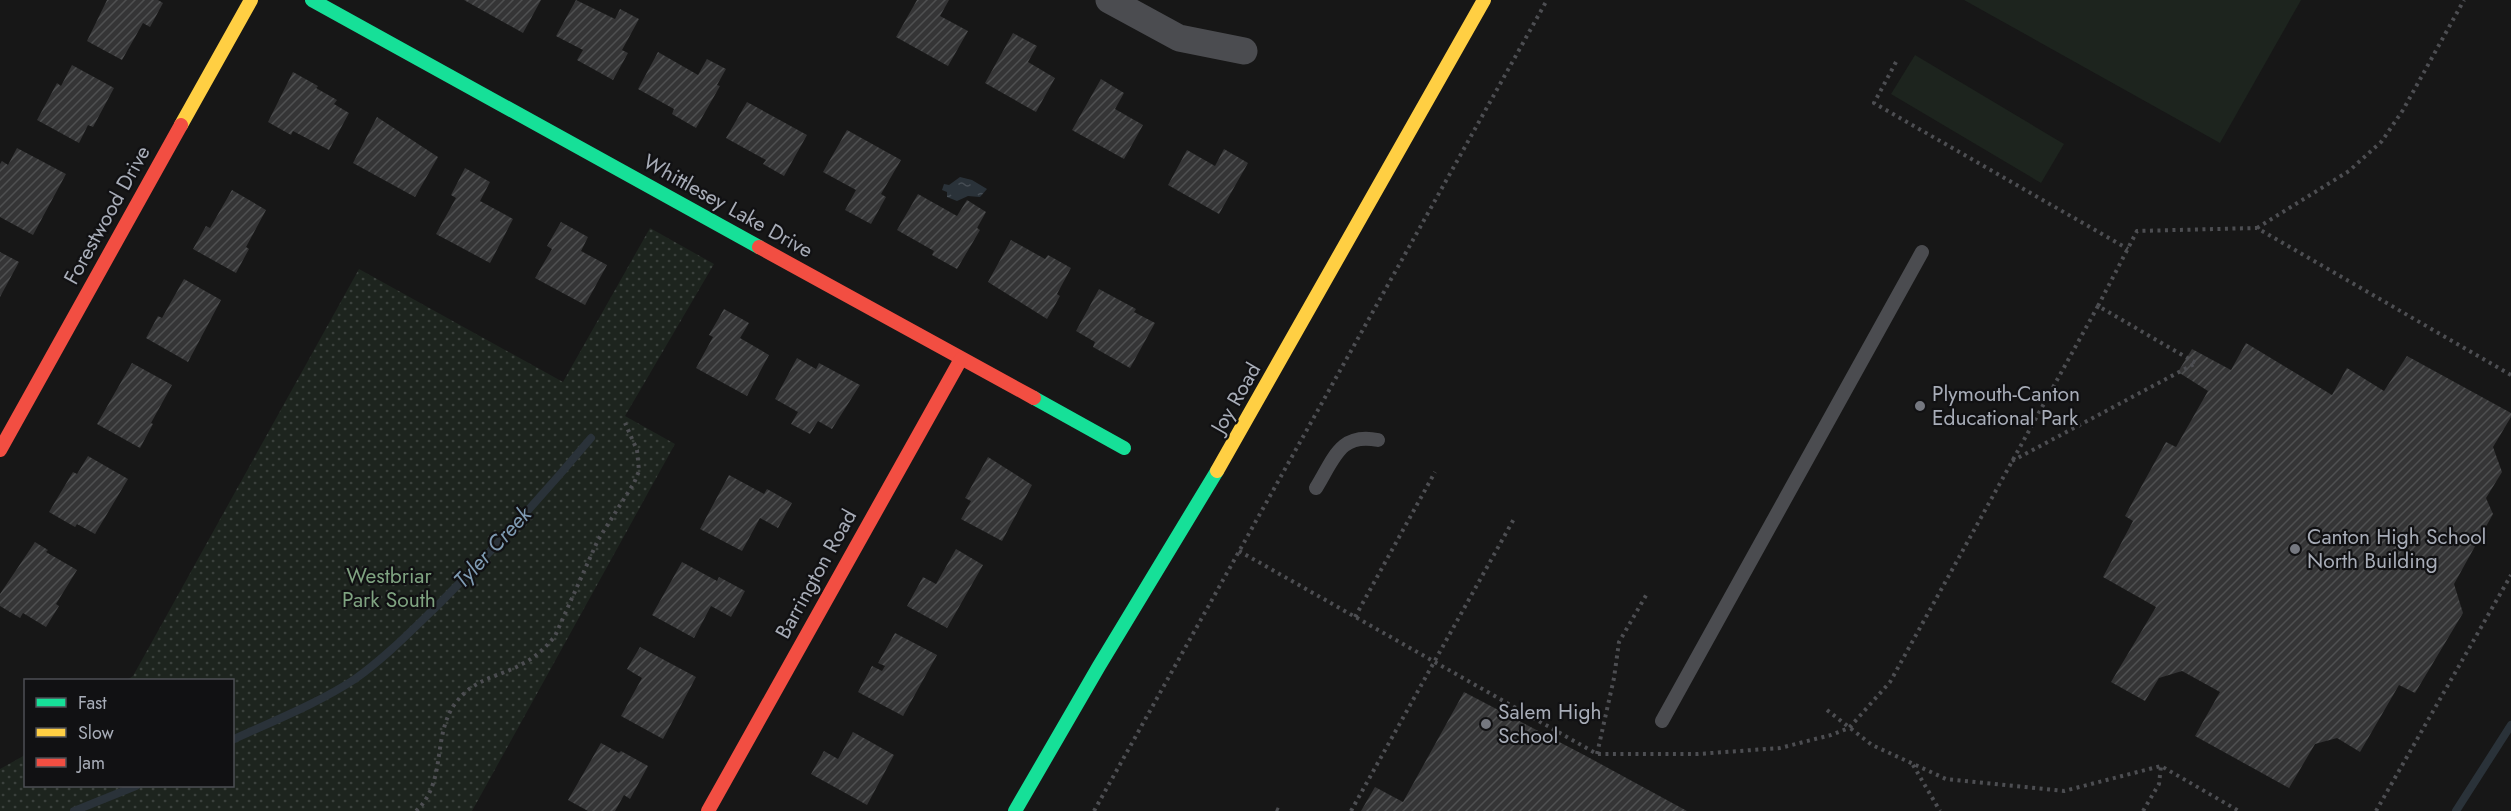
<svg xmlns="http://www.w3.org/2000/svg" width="2511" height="811" font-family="Jost,sans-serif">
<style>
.grass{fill:#1d241e}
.park{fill:url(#park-dots)}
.water{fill:url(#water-ripples)}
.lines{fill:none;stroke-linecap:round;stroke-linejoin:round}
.stream{stroke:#2a3239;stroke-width:8}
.building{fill:url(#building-hatch)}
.path{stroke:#4d4e52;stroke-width:4;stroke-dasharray:3 4.5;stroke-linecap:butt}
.lane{stroke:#4b4c50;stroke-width:14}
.street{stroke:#4b4c50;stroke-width:27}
.fast{stroke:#16e098;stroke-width:14}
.slow{stroke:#ffcf43;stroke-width:14}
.jam{stroke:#f24e42;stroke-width:14}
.poi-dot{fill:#757880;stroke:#111113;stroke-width:2}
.labels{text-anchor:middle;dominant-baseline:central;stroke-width:4.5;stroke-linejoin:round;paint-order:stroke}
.street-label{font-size:21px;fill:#a8adb8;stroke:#111113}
.poi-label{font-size:21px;fill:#a8adb8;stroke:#111113;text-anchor:start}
.park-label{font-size:21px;fill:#7fa381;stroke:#111113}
.water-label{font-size:22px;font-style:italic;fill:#7f9bb3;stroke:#111113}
</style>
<defs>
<pattern id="park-dots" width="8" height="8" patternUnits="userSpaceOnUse" patternTransform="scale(1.5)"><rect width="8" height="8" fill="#1d241e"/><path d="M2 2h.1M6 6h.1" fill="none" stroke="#3b413d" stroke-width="1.8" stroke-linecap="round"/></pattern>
<pattern id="water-ripples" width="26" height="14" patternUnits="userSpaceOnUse" patternTransform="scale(1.5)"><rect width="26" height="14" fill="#2a3239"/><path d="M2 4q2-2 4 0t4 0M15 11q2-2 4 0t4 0" fill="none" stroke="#464d54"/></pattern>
<pattern id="building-hatch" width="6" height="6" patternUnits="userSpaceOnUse" patternTransform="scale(1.5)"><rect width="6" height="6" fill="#353536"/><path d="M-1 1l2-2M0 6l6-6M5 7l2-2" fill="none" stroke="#4f5051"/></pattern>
</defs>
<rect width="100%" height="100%" fill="#171717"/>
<g class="grass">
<path d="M 1964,0 L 2301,0 L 2220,143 Z"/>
<path d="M 1915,55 L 2064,144 L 2041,183 L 1891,94 Z"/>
</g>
<path class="park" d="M 650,228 L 714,264 L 625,416 L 675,444 L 472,811 L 0,811 L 0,769 L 25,755 L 26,786 L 232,786 L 232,680 L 127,680 L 133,676 L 359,269 L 563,382 Z"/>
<path class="water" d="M 960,177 L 972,180 L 987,189 L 980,197 L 968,196 L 957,201 L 947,197 L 947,192 L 942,190 L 944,184 L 949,185 Z"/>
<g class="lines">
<g class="stream">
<path d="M 232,740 C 273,721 317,704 355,679 C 386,657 413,629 440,603 C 493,550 543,495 591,438"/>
<path d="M 74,811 L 136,786"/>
<path d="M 2456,811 L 2511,725"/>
</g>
</g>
<g class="building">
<path d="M 107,0 L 158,0 L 163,3 L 150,27 L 143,23 L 122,60 L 87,41 Z"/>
<path d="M 464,0 L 541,0 L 523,33 Z"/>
<path d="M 576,0 L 615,19 L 620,9 L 639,19 L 622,50 L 628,53 L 613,80 L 577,60 L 583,50 L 556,36 Z"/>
<path d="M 917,0 L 949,0 L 940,16 L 968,31 L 948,66 L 896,37 Z"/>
<path d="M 1013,33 L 1037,46 L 1028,62 L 1055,78 L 1036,112 L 985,83 Z"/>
<path d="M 658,52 L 698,75 L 707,59 L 726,69 L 717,85 L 720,86 L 696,128 L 672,114 L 674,109 L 638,89 Z"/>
<path d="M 72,65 L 114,88 L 93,127 L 88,125 L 79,143 L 37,120 L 57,83 L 61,86 Z"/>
<path d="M 293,72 L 318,86 L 316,88 L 337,100 L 334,104 L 349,113 L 329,150 L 293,131 L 291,135 L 268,122 Z"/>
<path d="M 1101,79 L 1124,93 L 1115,109 L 1143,125 L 1124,159 L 1072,130 Z"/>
<path d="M 747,102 L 807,135 L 784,176 L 763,164 L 766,160 L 726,138 Z"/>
<path d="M 377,117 L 438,157 L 415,197 L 353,163 Z"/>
<path d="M 847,130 L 901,160 L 881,194 L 886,197 L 871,224 L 845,210 L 856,190 L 823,172 Z"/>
<path d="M 17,148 L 66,174 L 33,235 L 0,217 L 0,164 L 2,161 L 8,165 Z"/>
<path d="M 1224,149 L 1248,163 L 1219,214 L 1168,185 L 1187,150 L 1215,166 Z"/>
<path d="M 465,168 L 490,182 L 480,201 L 513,219 L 490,263 L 436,234 L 456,198 L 451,195 Z"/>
<path d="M 232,190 L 266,210 L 246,247 L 249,249 L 236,273 L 193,249 L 206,226 L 210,228 Z"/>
<path d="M 918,194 L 957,216 L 967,200 L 986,212 L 977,228 L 980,230 L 957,269 L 932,255 L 934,251 L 897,230 Z"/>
<path d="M 561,222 L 588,237 L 581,251 L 607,265 L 585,305 L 535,278 L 552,249 L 547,246 Z"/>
<path d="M 1011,240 L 1045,259 L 1048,255 L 1071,268 L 1057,294 L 1060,296 L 1047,319 L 988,282 Z"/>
<path d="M 0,252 L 19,262 L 0,297 Z"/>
<path d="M 184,279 L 221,300 L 188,362 L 146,338 L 158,316 L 162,318 Z"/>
<path d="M 1099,289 L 1136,309 L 1134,312 L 1155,323 L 1130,368 L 1093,347 L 1095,342 L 1076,331 Z"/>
<path d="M 724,309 L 749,323 L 740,338 L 769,355 L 747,396 L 696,368 L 713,337 L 709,335 Z"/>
<path d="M 2246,343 L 2332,395 L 2347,368 L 2384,391 L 2407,356 L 2511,413 L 2511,417 L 2493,447 L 2502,472 L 2486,498 L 2493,514 L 2454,584 L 2463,613 L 2415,693 L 2399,685 L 2360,752 L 2337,738 L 2315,744 L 2289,788 L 2195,736 L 2220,692 L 2182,671 L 2159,678 L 2145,701 L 2111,682 L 2156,607 L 2103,577 L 2133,521 L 2125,516 L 2166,442 L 2176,447 L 2208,391 L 2178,372 L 2192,349 L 2231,370 Z"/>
<path d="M 797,358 L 816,369 L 819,363 L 860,385 L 832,429 L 818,421 L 810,434 L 791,424 L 798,412 L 775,399 Z"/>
<path d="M 132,363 L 172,385 L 151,423 L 153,424 L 140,448 L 97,424 Z"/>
<path d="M 88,456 L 128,479 L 95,534 L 77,524 L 75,527 L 49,512 L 73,472 L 77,474 Z"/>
<path d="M 988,457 L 1032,485 L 1002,541 L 961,519 L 971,501 L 965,498 Z"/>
<path d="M 729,475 L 764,494 L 767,489 L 792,503 L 778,528 L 760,518 L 742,551 L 700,529 Z"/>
<path d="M 35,542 L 48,550 L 46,552 L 77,570 L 56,604 L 59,606 L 46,627 L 23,613 L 20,618 L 0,606 L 0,594 Z"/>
<path d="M 956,549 L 983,565 L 947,628 L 907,606 L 923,577 L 936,584 Z"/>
<path d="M 682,562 L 717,581 L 719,577 L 745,591 L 731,617 L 711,606 L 694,638 L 652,615 Z"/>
<path d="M 895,633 L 937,655 L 903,716 L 858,692 L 872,666 L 882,671 L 885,666 L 878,663 Z"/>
<path d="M 640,647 L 696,677 L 663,739 L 621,716 L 642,678 L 627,669 Z"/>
<path d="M 1464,692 L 1586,756 L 1687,811 L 1361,811 L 1375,787 L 1403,802 Z"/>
<path d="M 853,732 L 894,755 L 867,805 L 811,774 L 824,751 L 838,759 Z"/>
<path d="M 601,743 L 619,753 L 621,751 L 648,766 L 630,799 L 624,795 L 615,811 L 588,811 L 568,800 Z"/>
</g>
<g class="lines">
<g class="path">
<path d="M 1896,62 L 1874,103 L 2128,249"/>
<path d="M 2257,228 L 2349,171 L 2382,141 L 2403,110 L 2464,0"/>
<path d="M 2098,306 L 2137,231 L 2257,228 L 2511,375"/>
<path d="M 2012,461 L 2196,363"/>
<path d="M 1239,551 L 1597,754 L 1698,754 L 1780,748 L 1831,735 L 1849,728 L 1890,682 L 2098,306 L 2196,363"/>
<path d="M 1355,617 L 1435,472"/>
<path d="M 1827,710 L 1872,745 L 1946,779 L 2064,791 L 2161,766 L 2239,811"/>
<path d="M 1597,754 L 1614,678 L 1619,642 L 1648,592"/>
<path d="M 1913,765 L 1940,811"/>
<path d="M 1276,809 L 1281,811"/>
<path d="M 416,811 C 447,782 432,738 454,705 C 474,677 498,678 524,663 C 537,656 546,647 555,636 L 598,540 L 634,483 L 639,471 L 637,450 L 625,423"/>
<path d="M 1094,811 L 1547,0"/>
<path d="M 1351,811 L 1515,517"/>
<path d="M 2143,811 L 2159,784 L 2161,766"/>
<path d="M 2376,811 L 2511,575"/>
</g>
<g class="lane">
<path d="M 1316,488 C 1334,459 1340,432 1378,440"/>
<path d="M 1662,721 L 1922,252"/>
</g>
<path class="street" d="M 1109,0 L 1179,38 L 1244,51"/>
<g class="fast">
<path d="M 312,0 L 759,247"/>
<path d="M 1034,398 L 1124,448"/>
<path d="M 1015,811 L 1099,666 L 1217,471"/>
</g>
<g class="slow">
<path d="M 181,125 L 251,0"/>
<path d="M 1217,471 L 1484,0"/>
</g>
<g class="jam">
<path d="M 759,247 L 1034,398"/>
<path d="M 0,450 L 181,125"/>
<path d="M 708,811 L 961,359"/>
</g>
</g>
<g class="poi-dot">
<circle cx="1920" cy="406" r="6"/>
<circle cx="2295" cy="549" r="6"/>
<circle cx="1486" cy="724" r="6"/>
</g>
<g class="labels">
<g class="street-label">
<text transform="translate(728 206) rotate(29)">Whittlesey Lake Drive</text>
<text transform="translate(107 215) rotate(-61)">Forestwood Drive</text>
<text transform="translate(1236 398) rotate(-60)">Joy Road</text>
<text transform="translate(816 574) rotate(-61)">Barrington Road</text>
</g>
<g class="poi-label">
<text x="1932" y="394">Plymouth-Canton<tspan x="1932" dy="24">Educational Park</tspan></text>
<text x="2307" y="537">Canton High School<tspan x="2307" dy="24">North Building</tspan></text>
<text x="1498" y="712">Salem High<tspan x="1498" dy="24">School</tspan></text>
</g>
<g class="park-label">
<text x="389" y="576">Westbriar<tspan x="389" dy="24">Park South</tspan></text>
</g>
<g class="water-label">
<text transform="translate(492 547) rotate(-47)">Tyler Creek</text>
</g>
</g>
<rect x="24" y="679" width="210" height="108" fill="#111113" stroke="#4d4f55" stroke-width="1.5"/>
<rect x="36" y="698" width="30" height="9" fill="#16e098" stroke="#4d4f55" stroke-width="1.5"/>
<text x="78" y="709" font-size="18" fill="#a8adb8">Fast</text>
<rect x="36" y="728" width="30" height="9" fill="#ffcf43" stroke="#4d4f55" stroke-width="1.5"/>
<text x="78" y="739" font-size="18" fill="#a8adb8">Slow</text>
<rect x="36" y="758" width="30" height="9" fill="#f24e42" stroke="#4d4f55" stroke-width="1.5"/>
<text x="78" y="769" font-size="18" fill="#a8adb8">Jam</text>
</svg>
